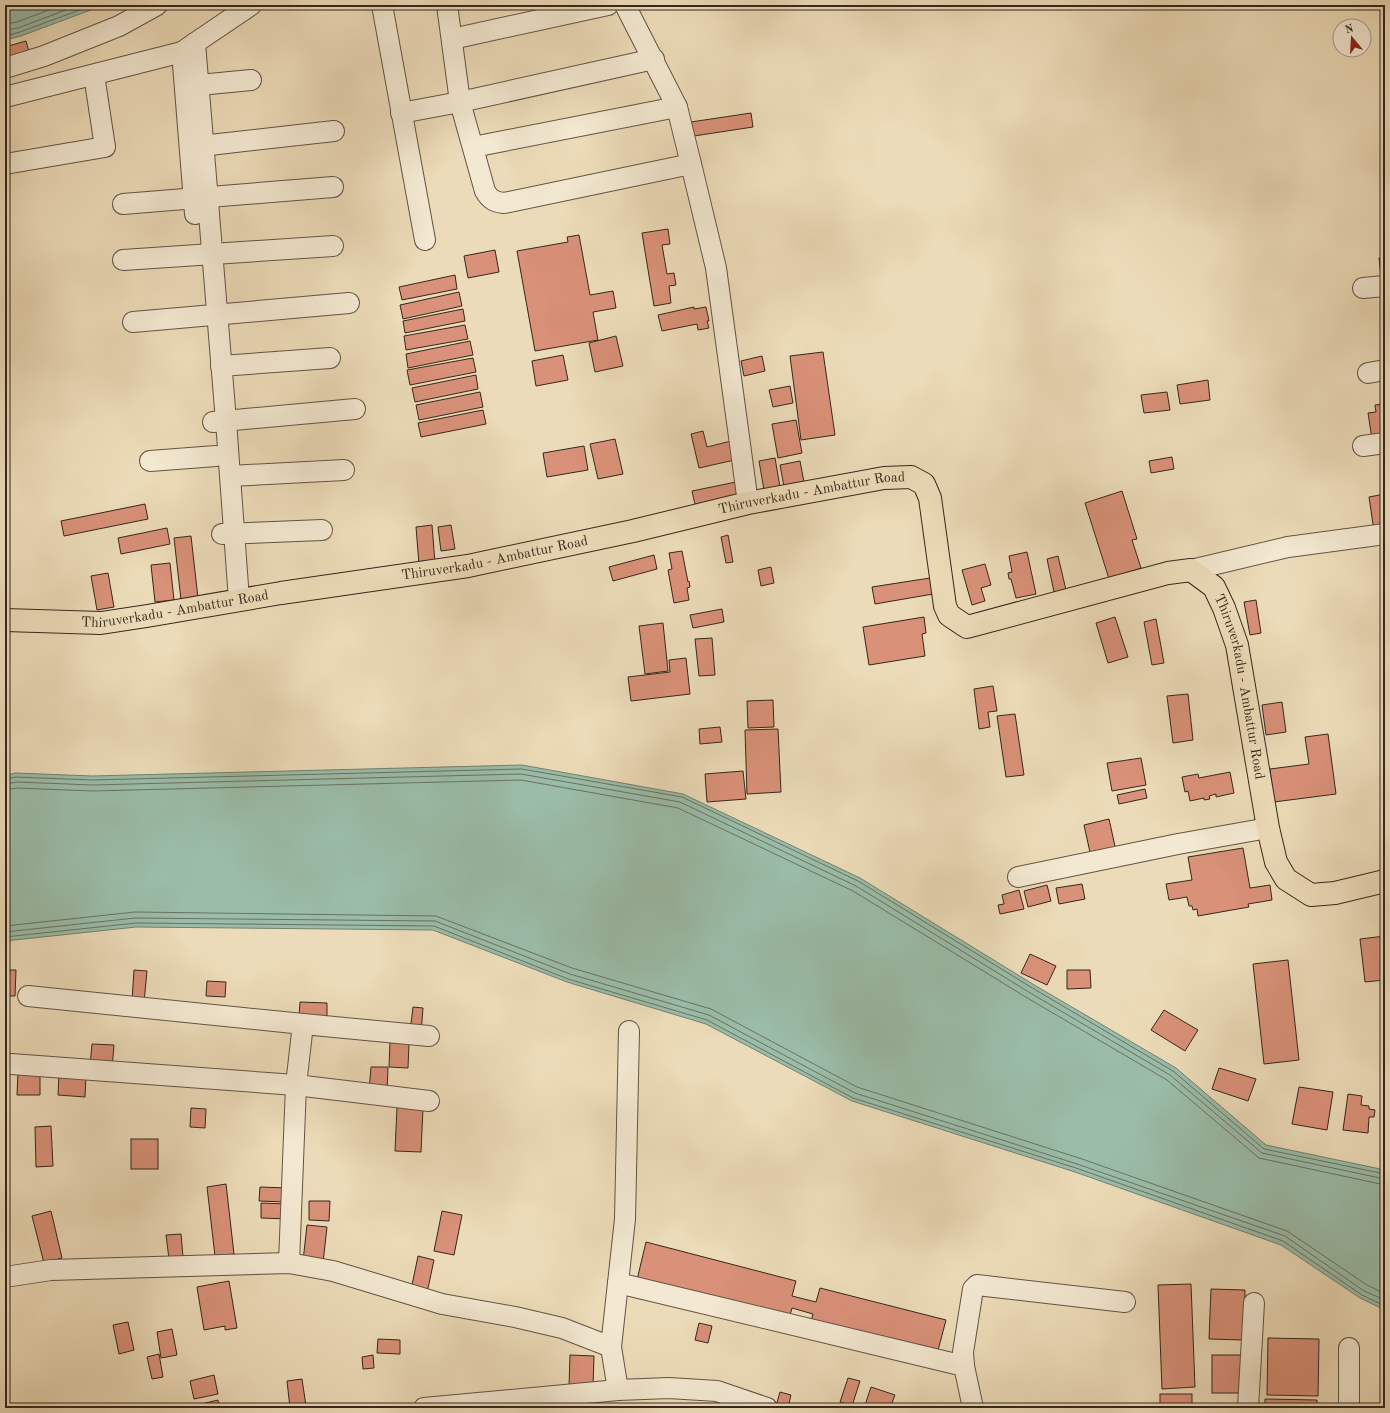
<svg xmlns="http://www.w3.org/2000/svg" width="1390" height="1413" font-family="'Old Standard TT',serif">
<style>
.water{fill:#9abca8;stroke:#728070}
.lines{fill:none;stroke-linecap:round;stroke-linejoin:round}
.shore{stroke:#687262;stroke-width:1}
.building{fill:#d99179;stroke:#35271c}
.minor-casing{stroke:#635443;stroke-width:22}
.major-casing{stroke:#35271c;stroke-width:24}
.minor{stroke:#f3e8d1;stroke-width:20}
.major{stroke:#ecdbb8;stroke-width:22}
.labels{text-anchor:middle;dominant-baseline:central;stroke-width:3;stroke-linejoin:round;paint-order:stroke}
.street-label{font-size:14px;fill:#35271c;stroke:#f3e8d1}
</style>
<rect width="100%" height="100%" fill="#ecdbb8"/>
<filter id="stains"><feTurbulence type="fractalNoise" baseFrequency=".005" numOctaves="4"/><feColorMatrix values="0 0 0 0 .2 0 0 0 0 .09 0 0 0 0 .02 0 0 0 .5 -.17"/></filter>
<radialGradient id="worn" r=".72"><stop offset=".6" stop-color="#630" stop-opacity="0"/><stop offset="1" stop-color="#630" stop-opacity=".3"/></radialGradient>
<g class="water">
<path d="M 5,5 L 104,5 L 21,36 L 5,40 Z"/>
<path d="M 522,765 L 683,794 L 860,878 L 1036,986 L 1176,1068 L 1266,1145 L 1385,1170 L 1385,1310 L 1360,1298 L 1281,1245 L 1075,1172 L 852,1101 L 706,1024 L 567,982 L 433,930 L 136,927 L 5,941 L 5,776 L 15,773 L 92,776 Z"/>
</g>
<g class="lines">
<g class="shore">
<path d="M 5,24 L 17,22 L 62,5"/>
<path d="M 5,30 L 18,28 L 79,5"/>
<path d="M 5,36 L 20,32 L 93,5"/>
<path d="M 5,779 L 16,777 L 92,780 L 522,769 L 682,797 L 858,881 L 1034,989 L 1173,1071 L 1264,1149 L 1385,1174"/>
<path d="M 5,784 L 17,782 L 92,785 L 521,774 L 680,802 L 856,886 L 1032,994 L 1170,1075 L 1262,1153 L 1385,1179"/>
<path d="M 5,790 L 17,788 L 93,791 L 521,780 L 678,808 L 853,891 L 1029,999 L 1167,1080 L 1259,1158 L 1385,1185"/>
<path d="M 5,926 L 135,912 L 436,916 L 572,968 L 711,1009 L 857,1087 L 1079,1158 L 1287,1231 L 1367,1285 L 1385,1294"/>
<path d="M 5,932 L 135,918 L 435,921 L 570,974 L 709,1015 L 855,1093 L 1077,1164 L 1285,1236 L 1364,1291 L 1385,1300"/>
<path d="M 5,937 L 136,923 L 434,926 L 568,979 L 707,1020 L 853,1098 L 1076,1168 L 1283,1241 L 1362,1295 L 1385,1306"/>
</g>
</g>
<g class="building">
<path d="M 26,41 L 30,55 L 5,62 L 5,47 Z"/>
<path d="M 751,113 L 753,127 L 694,136 L 691,122 Z"/>
<path d="M 668,229 L 670,244 L 662,245 L 667,274 L 674,273 L 676,285 L 669,286 L 671,303 L 654,306 L 642,233 Z"/>
<path d="M 579,235 L 590,295 L 613,291 L 616,308 L 593,312 L 598,340 L 535,351 L 517,251 L 568,242 L 567,237 Z"/>
<path d="M 495,250 L 499,272 L 468,278 L 464,256 Z"/>
<path d="M 1385,257 L 1385,286 L 1382,286 L 1379,258 Z"/>
<path d="M 455,275 L 457,289 L 402,300 L 399,287 Z"/>
<path d="M 459,292 L 462,306 L 403,319 L 400,305 Z"/>
<path d="M 694,307 L 694,309 L 706,307 L 709,321 L 707,321 L 709,328 L 698,330 L 697,324 L 662,331 L 658,315 Z"/>
<path d="M 463,309 L 465,321 L 405,333 L 403,321 Z"/>
<path d="M 465,325 L 468,339 L 406,350 L 404,336 Z"/>
<path d="M 616,336 L 623,366 L 595,372 L 589,343 Z"/>
<path d="M 470,341 L 473,355 L 408,368 L 406,354 Z"/>
<path d="M 823,352 L 835,435 L 801,440 L 790,356 Z"/>
<path d="M 563,355 L 568,380 L 536,386 L 532,361 Z"/>
<path d="M 762,356 L 765,371 L 744,376 L 741,361 Z"/>
<path d="M 473,358 L 476,372 L 410,385 L 407,370 Z"/>
<path d="M 476,375 L 478,389 L 415,402 L 412,388 Z"/>
<path d="M 1208,380 L 1210,400 L 1180,404 L 1177,385 Z"/>
<path d="M 790,386 L 793,403 L 773,407 L 769,390 Z"/>
<path d="M 480,392 L 483,407 L 419,420 L 416,405 Z"/>
<path d="M 1167,392 L 1170,410 L 1144,413 L 1141,395 Z"/>
<path d="M 1385,404 L 1385,437 L 1372,439 L 1368,413 L 1376,412 L 1375,405 Z"/>
<path d="M 483,410 L 486,424 L 421,437 L 418,423 Z"/>
<path d="M 796,420 L 802,453 L 778,458 L 772,424 Z"/>
<path d="M 703,431 L 707,447 L 735,440 L 739,459 L 699,468 L 691,434 Z"/>
<path d="M 615,439 L 623,474 L 598,479 L 590,444 Z"/>
<path d="M 584,446 L 588,470 L 547,477 L 543,453 Z"/>
<path d="M 1172,457 L 1174,469 L 1151,473 L 1149,461 Z"/>
<path d="M 775,458 L 781,493 L 765,496 L 759,461 Z"/>
<path d="M 800,461 L 804,482 L 785,492 L 780,465 Z"/>
<path d="M 736,482 L 740,500 L 696,509 L 692,491 Z"/>
<path d="M 1122,491 L 1137,539 L 1132,540 L 1141,568 L 1126,573 L 1128,577 L 1110,582 L 1085,503 Z"/>
<path d="M 1385,494 L 1385,530 L 1374,531 L 1369,497 Z"/>
<path d="M 145,504 L 148,519 L 64,536 L 61,521 Z"/>
<path d="M 432,525 L 435,563 L 419,564 L 416,527 Z"/>
<path d="M 451,525 L 455,549 L 441,551 L 438,527 Z"/>
<path d="M 167,528 L 170,544 L 121,554 L 118,538 Z"/>
<path d="M 728,535 L 733,562 L 726,563 L 721,537 Z"/>
<path d="M 191,536 L 198,598 L 181,600 L 174,538 Z"/>
<path d="M 682,551 L 688,582 L 689,581 L 690,587 L 687,588 L 689,600 L 674,603 L 668,570 L 672,569 L 669,553 Z"/>
<path d="M 1027,552 L 1036,594 L 1016,598 L 1011,579 L 1009,579 L 1008,573 L 1012,572 L 1009,556 Z"/>
<path d="M 654,555 L 657,569 L 613,581 L 609,567 Z"/>
<path d="M 1058,556 L 1066,590 L 1054,592 L 1047,559 Z"/>
<path d="M 170,563 L 174,600 L 155,602 L 151,565 Z"/>
<path d="M 985,564 L 991,585 L 981,588 L 985,601 L 972,605 L 962,570 Z"/>
<path d="M 771,567 L 774,583 L 761,586 L 758,570 Z"/>
<path d="M 108,573 L 114,607 L 97,610 L 91,576 Z"/>
<path d="M 930,578 L 933,594 L 875,604 L 872,587 Z"/>
<path d="M 1256,600 L 1261,633 L 1250,635 L 1244,602 Z"/>
<path d="M 722,609 L 724,622 L 693,628 L 690,615 Z"/>
<path d="M 924,617 L 926,633 L 922,634 L 925,656 L 869,665 L 863,627 Z"/>
<path d="M 1115,617 L 1128,657 L 1108,663 L 1096,623 Z"/>
<path d="M 1156,619 L 1164,663 L 1152,665 L 1144,622 Z"/>
<path d="M 663,623 L 668,671 L 645,674 L 639,626 Z"/>
<path d="M 712,638 L 715,675 L 699,676 L 695,639 Z"/>
<path d="M 686,658 L 690,694 L 631,701 L 628,677 L 670,672 L 669,660 Z"/>
<path d="M 993,686 L 997,711 L 988,712 L 990,727 L 979,729 L 974,689 Z"/>
<path d="M 1188,694 L 1193,740 L 1173,743 L 1167,696 Z"/>
<path d="M 773,700 L 774,727 L 748,728 L 747,701 Z"/>
<path d="M 1282,702 L 1286,732 L 1266,735 L 1262,705 Z"/>
<path d="M 1015,714 L 1024,775 L 1006,777 L 997,716 Z"/>
<path d="M 720,727 L 722,742 L 700,744 L 699,729 Z"/>
<path d="M 778,729 L 781,792 L 747,794 L 745,730 Z"/>
<path d="M 1328,734 L 1336,794 L 1274,802 L 1270,769 L 1309,764 L 1305,737 Z"/>
<path d="M 1141,758 L 1146,785 L 1112,791 L 1107,763 Z"/>
<path d="M 743,771 L 746,799 L 707,802 L 705,774 Z"/>
<path d="M 1230,772 L 1234,793 L 1216,797 L 1216,794 L 1209,796 L 1210,799 L 1204,800 L 1204,798 L 1190,801 L 1188,791 L 1185,792 L 1182,777 L 1198,774 L 1199,778 Z"/>
<path d="M 1145,789 L 1147,798 L 1119,804 L 1117,795 Z"/>
<path d="M 1109,819 L 1116,851 L 1091,857 L 1084,825 Z"/>
<path d="M 1243,848 L 1250,888 L 1270,885 L 1272,900 L 1248,904 L 1249,907 L 1198,916 L 1197,909 L 1193,910 L 1192,906 L 1189,906 L 1187,897 L 1169,900 L 1166,884 L 1192,880 L 1188,857 Z"/>
<path d="M 1082,884 L 1085,899 L 1059,904 L 1056,888 Z"/>
<path d="M 1047,885 L 1051,901 L 1028,907 L 1024,891 Z"/>
<path d="M 1019,890 L 1024,909 L 1000,914 L 998,905 L 1004,904 L 1002,895 Z"/>
<path d="M 1385,936 L 1385,980 L 1365,982 L 1360,939 Z"/>
<path d="M 1030,954 L 1056,966 L 1047,985 L 1021,973 Z"/>
<path d="M 1288,960 L 1299,1060 L 1264,1064 L 1253,964 Z"/>
<path d="M 5,970 L 16,970 L 15,996 L 5,996 Z"/>
<path d="M 134,970 L 147,971 L 144,1002 L 132,1001 Z"/>
<path d="M 1067,970 L 1090,970 L 1091,988 L 1067,989 Z"/>
<path d="M 207,981 L 226,982 L 225,997 L 206,996 Z"/>
<path d="M 300,1002 L 327,1003 L 327,1018 L 299,1017 Z"/>
<path d="M 413,1007 L 423,1008 L 421,1033 L 410,1032 Z"/>
<path d="M 1164,1010 L 1198,1030 L 1185,1051 L 1151,1030 Z"/>
<path d="M 390,1042 L 409,1043 L 408,1068 L 389,1067 Z"/>
<path d="M 92,1044 L 114,1045 L 112,1068 L 90,1066 Z"/>
<path d="M 371,1067 L 388,1067 L 387,1092 L 369,1091 Z"/>
<path d="M 1219,1068 L 1256,1079 L 1248,1101 L 1212,1089 Z"/>
<path d="M 18,1072 L 40,1073 L 40,1095 L 17,1095 Z"/>
<path d="M 59,1074 L 86,1076 L 85,1097 L 58,1095 Z"/>
<path d="M 1299,1087 L 1333,1092 L 1327,1130 L 1292,1124 Z"/>
<path d="M 1348,1094 L 1362,1096 L 1361,1105 L 1369,1106 L 1369,1109 L 1375,1110 L 1374,1117 L 1369,1117 L 1368,1133 L 1343,1130 Z"/>
<path d="M 397,1107 L 423,1108 L 421,1152 L 395,1151 Z"/>
<path d="M 191,1108 L 206,1109 L 205,1128 L 190,1127 Z"/>
<path d="M 51,1126 L 53,1166 L 36,1167 L 35,1127 Z"/>
<rect x="131" y="1139" width="27" height="30"/>
<path d="M 226,1184 L 234,1254 L 215,1256 L 207,1187 Z"/>
<path d="M 260,1187 L 288,1188 L 287,1202 L 259,1201 Z"/>
<path d="M 309,1201 L 330,1201 L 329,1221 L 309,1220 Z"/>
<path d="M 261,1203 L 289,1204 L 289,1219 L 261,1218 Z"/>
<path d="M 51,1211 L 62,1258 L 44,1263 L 32,1216 Z"/>
<path d="M 442,1211 L 462,1215 L 454,1255 L 434,1251 Z"/>
<path d="M 307,1225 L 327,1227 L 323,1263 L 303,1261 Z"/>
<path d="M 181,1234 L 183,1257 L 169,1259 L 166,1235 Z"/>
<path d="M 646,1242 L 796,1281 L 792,1296 L 816,1302 L 820,1288 L 946,1320 L 936,1358 L 810,1325 L 813,1314 L 792,1308 L 789,1319 L 637,1280 Z"/>
<path d="M 418,1256 L 434,1260 L 427,1293 L 411,1290 Z"/>
<path d="M 229,1281 L 237,1328 L 225,1330 L 225,1326 L 204,1330 L 197,1287 Z"/>
<path d="M 1191,1284 L 1195,1387 L 1162,1389 L 1158,1285 Z"/>
<path d="M 1211,1289 L 1245,1290 L 1244,1340 L 1209,1339 Z"/>
<path d="M 128,1322 L 134,1350 L 119,1354 L 113,1325 Z"/>
<path d="M 699,1323 L 712,1326 L 708,1343 L 695,1340 Z"/>
<path d="M 172,1329 L 177,1355 L 161,1358 L 157,1332 Z"/>
<path d="M 1268,1338 L 1319,1339 L 1318,1396 L 1267,1395 Z"/>
<path d="M 378,1339 L 400,1340 L 400,1354 L 377,1353 Z"/>
<path d="M 159,1354 L 163,1377 L 152,1379 L 147,1357 Z"/>
<path d="M 373,1355 L 374,1368 L 363,1369 L 362,1357 Z"/>
<path d="M 570,1355 L 594,1356 L 593,1388 L 569,1387 Z"/>
<rect x="1212" y="1355" width="30" height="38"/>
<path d="M 214,1375 L 218,1394 L 194,1399 L 190,1381 Z"/>
<path d="M 848,1378 L 860,1381 L 852,1406 L 840,1402 Z"/>
<path d="M 302,1379 L 306,1406 L 290,1408 L 287,1381 Z"/>
<path d="M 871,1387 L 895,1395 L 890,1408 L 864,1408 Z"/>
<path d="M 780,1392 L 791,1395 L 788,1408 L 776,1406 Z"/>
<rect x="1160" y="1394" width="32" height="14"/>
<path d="M 1265,1399 L 1317,1400 L 1317,1408 L 1265,1408 Z"/>
<path d="M 218,1400 L 219,1408 L 197,1408 L 197,1405 Z"/>
</g>
<g class="lines">
<g class="minor-casing">
<g id="minor">
<path d="M 382,5 L 425,240"/>
<path d="M 447,5 L 460,102 L 485,191 C 490,200 495,202 504,203 L 691,164"/>
<path d="M 625,5 L 677,107 L 691,164 L 716,268 L 748,503"/>
<path d="M 452,39 L 608,5"/>
<path d="M 195,43 L 251,5"/>
<path d="M 182,52 L 195,214"/>
<path d="M 5,68 L 44,56 L 119,26 L 157,5"/>
<path d="M 199,85 L 251,80"/>
<path d="M 5,97 L 182,52 L 195,43 L 226,421 L 239,600"/>
<path d="M 401,113 L 460,102 L 654,59"/>
<path d="M 192,147 L 334,131"/>
<path d="M 473,147 L 677,107"/>
<path d="M 5,164 L 105,147 L 94,75"/>
<path d="M 123,204 L 333,187"/>
<path d="M 123,260 L 333,246"/>
<path d="M 1363,288 L 1385,286"/>
<path d="M 133,322 L 349,303"/>
<path d="M 221,366 L 330,358"/>
<path d="M 1368,373 L 1385,370"/>
<path d="M 213,422 L 355,409"/>
<path d="M 1363,446 L 1385,443"/>
<path d="M 150,461 L 216,456"/>
<path d="M 230,476 L 344,470"/>
<path d="M 222,534 L 322,530"/>
<path d="M 1191,570 L 1288,547 L 1385,534"/>
<path d="M 1018,877 L 1178,844 L 1268,828"/>
<path d="M 28,996 L 303,1024"/>
<path d="M 11,1064 L 296,1085 L 429,1101"/>
<path d="M 289,1263 L 296,1085 L 303,1024 L 429,1036"/>
<path d="M 5,1277 L 51,1270 L 289,1263 L 333,1271 L 442,1304 L 515,1317 L 562,1328 L 611,1347 L 618,1390"/>
<path d="M 618,1283 L 964,1366"/>
<path d="M 611,1347 L 625,1219 L 629,1031"/>
<path d="M 424,1408 L 618,1390 L 669,1388 L 717,1391 L 767,1408"/>
<path d="M 973,1408 L 964,1366 L 963,1352 L 973,1289 L 977,1285 L 1125,1302"/>
<path d="M 1248,1408 L 1254,1303"/>
<path d="M 1349,1408 L 1349,1348"/>
</g>
</g>
<g class="major-casing">
<g id="major">
<path id="s1" d="M 5,620 L 101,623 L 147,616 L 281,593 L 468,566 L 633,531 L 748,503 L 884,478 L 911,477 L 924,484 L 930,498 L 945,606 L 949,615 L 967,627 L 1168,573 L 1191,570 L 1214,587 L 1224,608 L 1237,645 L 1268,828 L 1276,862 L 1286,879 L 1311,895 L 1335,893 L 1385,881"/>
</g>
</g>
<use href="#minor" class="minor"/>
<use href="#major" class="major"/>
</g>
<g class="labels">
<g class="street-label">
<text stroke="none"><textPath href="#s1" startOffset="819">Thiruverkadu - Ambattur Road</textPath></text>
<text stroke="none"><textPath href="#s1" startOffset="495">Thiruverkadu - Ambattur Road</textPath></text>
<text stroke="none"><textPath href="#s1" startOffset="171">Thiruverkadu - Ambattur Road</textPath></text>
<text stroke="none"><textPath href="#s1" startOffset="1454">Thiruverkadu - Ambattur Road</textPath></text>
</g>
</g>
<rect width="1390" height="1413" fill="none" stroke="#ecdbb8" stroke-width="20"/>
<rect x="6" y="6" width="1378" height="1401" fill="none" stroke="#35271c" stroke-width="2"/>
<rect x="10" y="10" width="1370" height="1393" fill="none" stroke="#35271c"/>
<g transform="translate(1352 38) rotate(342)"><circle r="19" fill="#f3e8d1" stroke="#a79b89"/>
<path d="M0-3L7 15L0 10L-7 15Z" fill="#8f2418"/>
<text y="-6" font-size="11" font-weight="bold" text-anchor="middle" fill="#35271c">N</text>
</g>
<rect width="100%" height="100%" filter="url(#stains)"/>
<rect width="100%" height="100%" fill="url(#worn)"/>
</svg>
